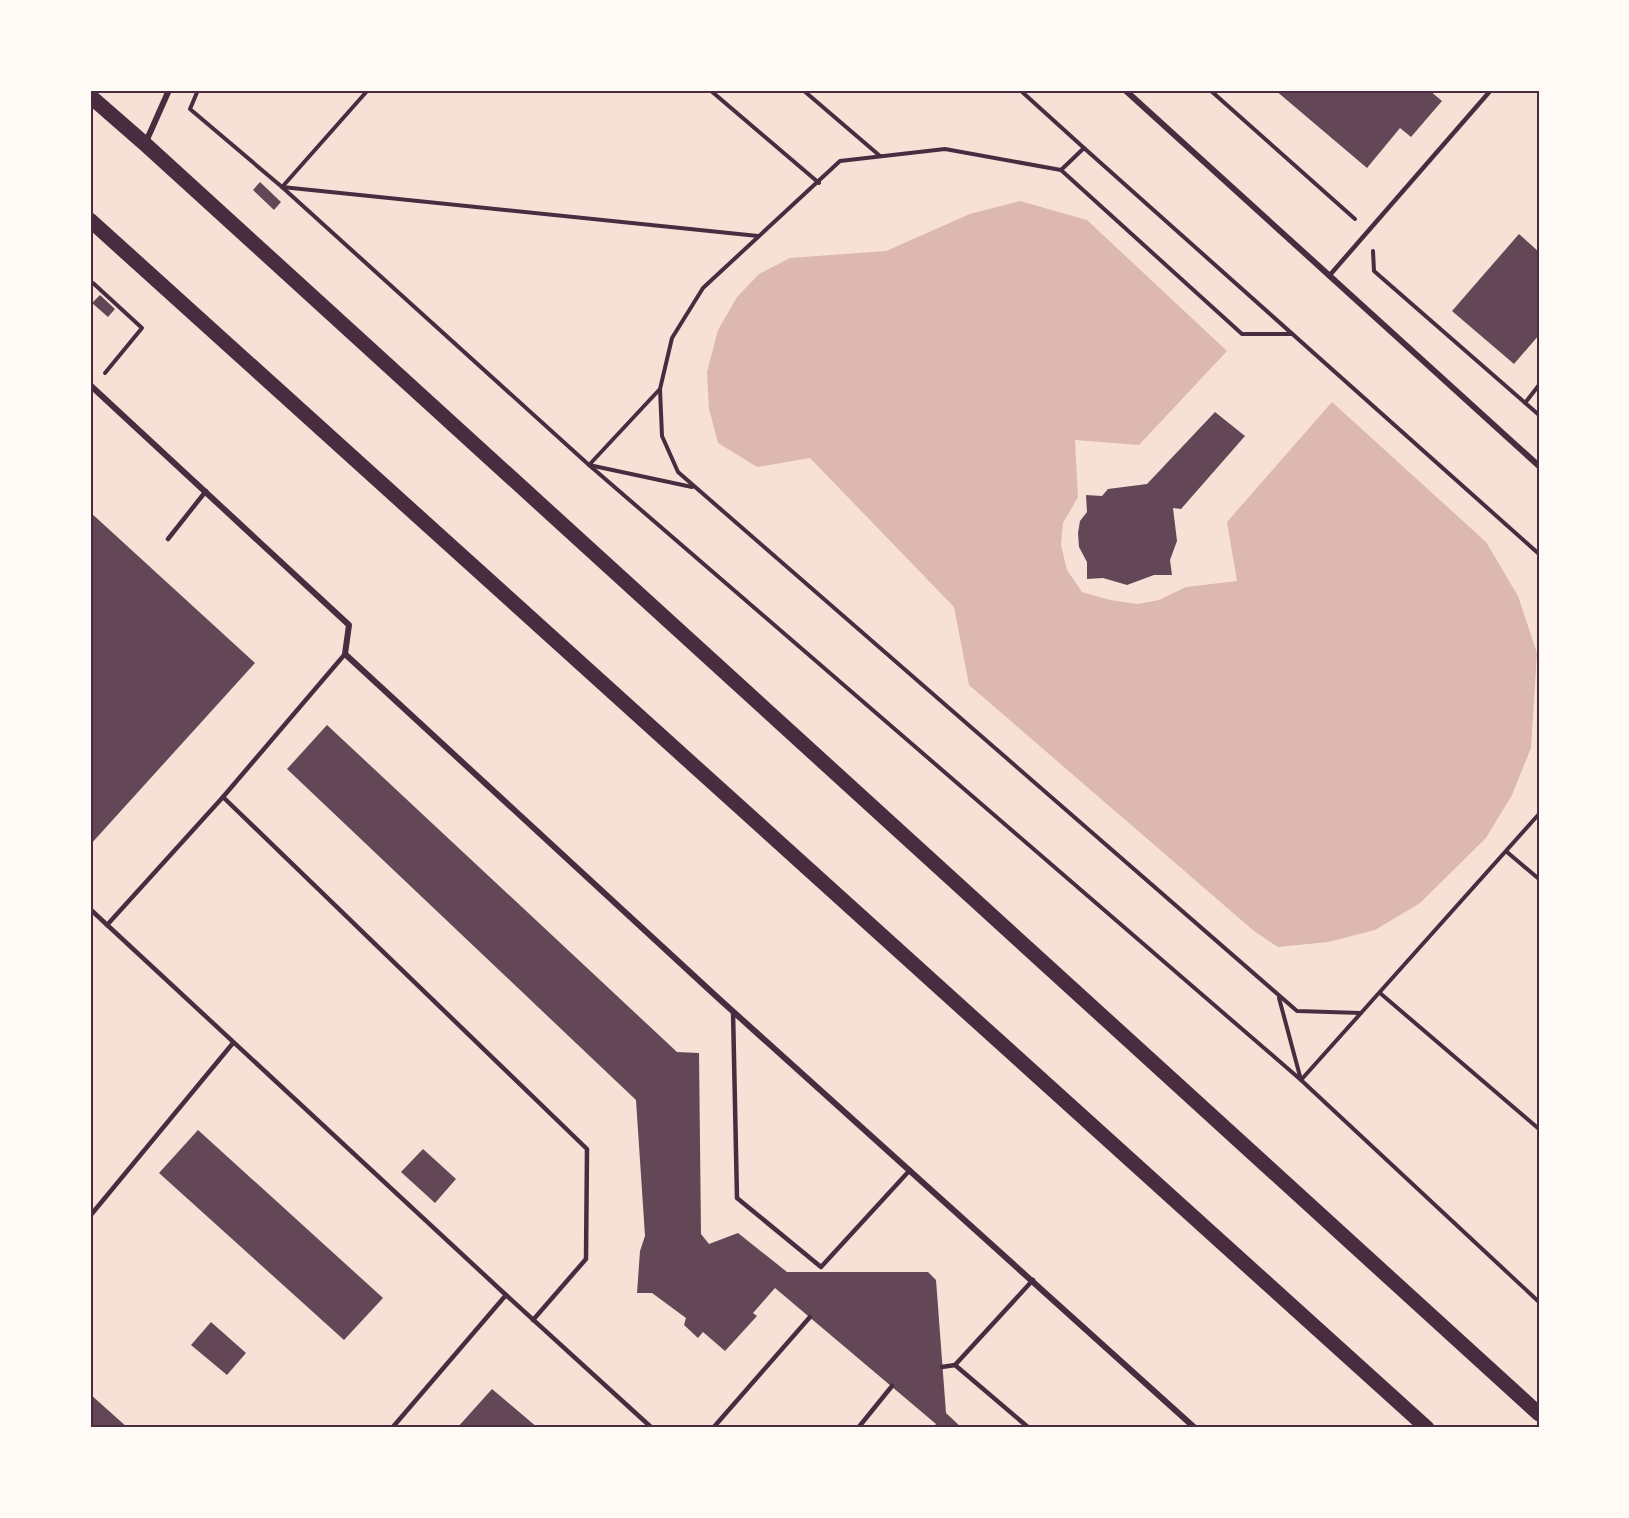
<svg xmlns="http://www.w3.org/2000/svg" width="1629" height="1518" font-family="'PT Sans',sans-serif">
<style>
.water{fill:#dcb8b0}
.building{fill:#644757}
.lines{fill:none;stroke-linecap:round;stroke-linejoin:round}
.path{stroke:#4a2c40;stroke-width:4}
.service{stroke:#4a2c40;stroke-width:4.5}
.minor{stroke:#4a2c40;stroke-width:6}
.primary{stroke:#4a2c40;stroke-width:15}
.neatline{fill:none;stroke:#4a2c40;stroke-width:2}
</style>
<rect width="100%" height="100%" fill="#f7e1d7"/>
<path class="water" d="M 1020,201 L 1087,220 L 1227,351 L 1139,445 L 1075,440 L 1078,497 L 1063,523 L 1061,545 L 1067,570 L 1082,592 L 1110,600 L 1138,604 L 1159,600 L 1186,587 L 1237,581 L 1227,522 L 1332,402 L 1486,542 L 1518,596 L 1537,653 L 1531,748 L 1512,795 L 1486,838 L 1420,903 L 1375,930 L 1328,942 L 1278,947 L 1254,931 L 969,685 L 954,607 L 810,458 L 757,467 L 718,443 L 709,409 L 707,372 L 718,330 L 737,297 L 759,274 L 790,258 L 886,251 L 970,214 Z"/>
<g class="building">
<path d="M 1275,90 L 1429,90 L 1442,101 L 1411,137 L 1400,128 L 1367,168 Z"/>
<path d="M 260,182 L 281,202 L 274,210 L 253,190 Z"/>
<path d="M 1519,234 L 1539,252 L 1539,335 L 1514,364 L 1452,311 Z"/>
<path d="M 100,295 L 115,309 L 108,317 L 92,303 Z"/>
<path d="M 1215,412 L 1245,436 L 1181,509 L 1173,508 L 1177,541 L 1170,560 L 1172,575 L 1154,575 L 1127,585 L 1103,578 L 1087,579 L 1087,562 L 1079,547 L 1078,533 L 1080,521 L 1087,512 L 1086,495 L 1102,496 L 1108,489 L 1147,484 Z"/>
<path d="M 90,512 L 255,663 L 90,845 Z"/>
<path d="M 327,725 L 677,1052 L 699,1053 L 701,1234 L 709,1244 L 738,1233 L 787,1272 L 928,1272 L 936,1280 L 946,1413 L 962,1428 L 933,1428 L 936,1424 L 775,1288 L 753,1313 L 757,1316 L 725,1351 L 703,1332 L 698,1338 L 684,1325 L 686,1318 L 652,1293 L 637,1293 L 640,1251 L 645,1236 L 636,1100 L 287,769 Z"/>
<path d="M 198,1130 L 383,1298 L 344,1340 L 159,1173 Z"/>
<path d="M 423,1149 L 456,1179 L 435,1203 L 401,1172 Z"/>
<path d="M 211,1322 L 246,1353 L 227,1375 L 191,1345 Z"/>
<path d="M 492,1389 L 538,1428 L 457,1428 Z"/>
<path d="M 90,1394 L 128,1428 L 90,1428 Z"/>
</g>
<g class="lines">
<g class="path">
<path d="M 198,90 L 190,109 L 282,187 L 589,465 L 1301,1080 L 1539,1302"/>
<path d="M 710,90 L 819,183"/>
<path d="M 803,90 L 880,156"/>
<path d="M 1020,90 L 1084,148"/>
<path d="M 1210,90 L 1355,219"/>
<path d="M 1061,170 L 1242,334 L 1292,334"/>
<path d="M 283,186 L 368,90"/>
<path d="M 282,187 L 758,236"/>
<path d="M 1373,251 L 1374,271 L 1539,415"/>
<path d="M 90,284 L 93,283 L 142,328 L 105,373"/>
<path d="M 659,390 L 589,465 L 692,487"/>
<path d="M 1525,403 L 1539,385"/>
<path d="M 1539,554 L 1084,148 L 1061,170 L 945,149 L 840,161 L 703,288 L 672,338 L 660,389 L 662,436 L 678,472 L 1297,1011 L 1361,1013 L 1539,814"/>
<path d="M 1507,852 L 1539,879"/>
<path d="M 1380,993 L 1539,1129"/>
<path d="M 1279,998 L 1301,1080 L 1361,1013"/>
</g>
<g class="service">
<path d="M 1329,276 L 1491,90"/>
<path d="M 168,539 L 206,491"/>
<path d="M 223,797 L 587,1149 L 586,1259 L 533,1320"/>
<path d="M 90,909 L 506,1295"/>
<path d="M 107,925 L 223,797 L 345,654"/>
<path d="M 733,1011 L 737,1198 L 821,1267 L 910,1170"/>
<path d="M 90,1216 L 233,1043"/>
<path d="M 942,1367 L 955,1365"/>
<path d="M 392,1428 L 506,1295 L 652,1428"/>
<path d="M 713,1428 L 810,1317"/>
<path d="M 858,1428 L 892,1386"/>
<path d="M 1029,1428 L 955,1365 L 1033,1280"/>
</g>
<g class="minor">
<path d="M 1125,90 L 1539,466"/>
<path d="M 145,144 L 169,90"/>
<path d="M 90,385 L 349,625 L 345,654 L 717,997 L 1195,1428"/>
</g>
<g class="primary">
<path d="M 90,96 L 145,144 L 1539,1414"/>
<path d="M 90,220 L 1427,1428"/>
</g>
</g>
<rect width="1629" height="1518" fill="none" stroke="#fffaf5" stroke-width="183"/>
<rect x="92" y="92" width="1446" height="1334" class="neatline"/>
</svg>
